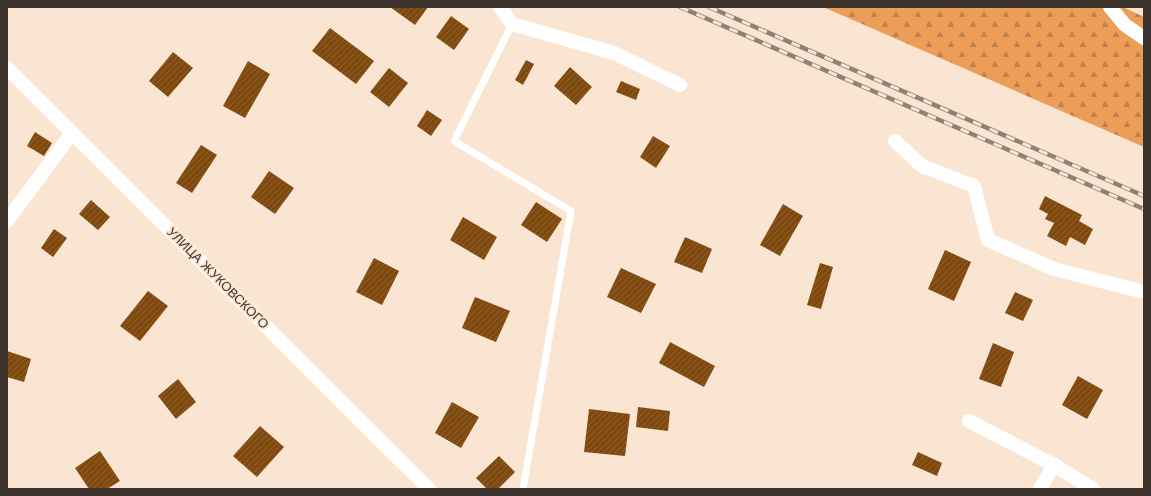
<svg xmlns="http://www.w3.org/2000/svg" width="1151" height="496" font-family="Arial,sans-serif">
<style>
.forest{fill:url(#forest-firs)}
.building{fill:url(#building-hatch)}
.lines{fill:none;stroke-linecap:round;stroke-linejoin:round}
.lane{stroke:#fff;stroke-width:7}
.street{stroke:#fff;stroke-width:14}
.rail-casing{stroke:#908176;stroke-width:4.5}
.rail{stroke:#fae4d2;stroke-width:3;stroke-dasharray:9;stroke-linecap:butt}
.labels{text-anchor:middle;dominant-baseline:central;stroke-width:4;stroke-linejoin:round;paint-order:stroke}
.street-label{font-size:13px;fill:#3b322c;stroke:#fae4d2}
</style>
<defs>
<pattern id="forest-firs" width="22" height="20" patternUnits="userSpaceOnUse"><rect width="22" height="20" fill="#ec9e59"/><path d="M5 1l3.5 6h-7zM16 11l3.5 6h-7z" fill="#c0814a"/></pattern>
<pattern id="building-hatch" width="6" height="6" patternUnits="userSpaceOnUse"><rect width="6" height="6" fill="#80490e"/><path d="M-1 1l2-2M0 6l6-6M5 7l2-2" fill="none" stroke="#8e6132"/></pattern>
</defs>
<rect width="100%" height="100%" fill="#fae4d2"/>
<path class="forest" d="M 823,7 L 1123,7 L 1144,17 L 1144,147 Z"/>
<g class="building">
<path d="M 390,7 L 428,7 L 415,25 Z"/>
<path d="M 451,16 L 469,29 L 454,50 L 436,37 Z"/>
<path d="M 330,28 L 374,61 L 356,84 L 312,51 Z"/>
<path d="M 173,52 L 193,68 L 168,97 L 149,81 Z"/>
<path d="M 526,60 L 534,64 L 523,85 L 515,80 Z"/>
<path d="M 248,61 L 270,74 L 245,118 L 223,106 Z"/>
<path d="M 570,67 L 592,87 L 576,105 L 554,86 Z"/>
<path d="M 389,68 L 408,83 L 389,107 L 370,92 Z"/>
<path d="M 621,81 L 640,89 L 636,100 L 616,92 Z"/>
<path d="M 427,110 L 442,120 L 431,136 L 417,126 Z"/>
<path d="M 35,132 L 52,143 L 44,156 L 27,146 Z"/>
<path d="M 653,136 L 670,146 L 656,168 L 640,157 Z"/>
<path d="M 201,145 L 217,155 L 192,193 L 176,183 Z"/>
<path d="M 269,171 L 294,188 L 275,214 L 251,197 Z"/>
<path d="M 1045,196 L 1082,215 L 1079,221 L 1093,229 L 1085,245 L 1070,237 L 1066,246 L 1047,236 L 1054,223 L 1045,219 L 1048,214 L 1039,209 Z"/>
<path d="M 91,200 L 110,217 L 98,230 L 79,214 Z"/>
<path d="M 536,202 L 562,219 L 547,242 L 521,225 Z"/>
<path d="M 783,204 L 803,216 L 780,256 L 760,245 Z"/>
<path d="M 463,217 L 497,237 L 484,260 L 450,240 Z"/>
<path d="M 54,229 L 67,238 L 53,257 L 41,248 Z"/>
<path d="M 685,237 L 712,249 L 702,273 L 674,262 Z"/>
<path d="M 945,250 L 971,262 L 954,301 L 928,289 Z"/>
<path d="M 374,258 L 399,271 L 382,305 L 356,292 Z"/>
<path d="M 820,263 L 833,267 L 821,309 L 807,305 Z"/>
<path d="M 621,268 L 656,284 L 641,313 L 607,297 Z"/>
<path d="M 148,291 L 168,306 L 140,341 L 120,326 Z"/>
<path d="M 1015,292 L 1033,300 L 1023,321 L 1005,313 Z"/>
<path d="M 475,297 L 510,311 L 496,342 L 462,328 Z"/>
<path d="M 670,342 L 715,366 L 704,387 L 659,363 Z"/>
<path d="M 993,343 L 1014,352 L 1001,387 L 979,379 Z"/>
<path d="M 7,351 L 31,359 L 24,382 L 7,377 Z"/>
<path d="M 1078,376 L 1103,390 L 1087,419 L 1062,405 Z"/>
<path d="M 178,379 L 196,402 L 176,419 L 158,396 Z"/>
<path d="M 452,402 L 479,417 L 461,448 L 435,433 Z"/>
<path d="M 638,407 L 670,411 L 668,431 L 636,427 Z"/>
<path d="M 589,409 L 630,414 L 625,456 L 584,452 Z"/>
<path d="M 260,426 L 284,447 L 257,477 L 233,456 Z"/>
<path d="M 100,451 L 120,481 L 107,489 L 89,489 L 75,468 Z"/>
<path d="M 918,452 L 942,463 L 937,476 L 912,465 Z"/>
<path d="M 499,456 L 515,472 L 498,489 L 487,489 L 476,478 Z"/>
</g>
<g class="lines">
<path class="lane" d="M 512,24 L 454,141 L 571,211 L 523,489"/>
<g class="street">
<path d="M 500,7 L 512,24 L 614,53 L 680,85"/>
<path d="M 1110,7 L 1125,25 L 1144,38"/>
<path d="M 7,68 L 429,489"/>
<path d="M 895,141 L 922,166 L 974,186 L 988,240 L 1054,269 L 1144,292"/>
<path d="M 7,221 L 72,133"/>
<path d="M 969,421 L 1054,465 L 1093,489"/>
<path d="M 1040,489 L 1054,465"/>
</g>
<g class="rail-casing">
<g id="rail">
<path d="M 680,7 L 1144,209"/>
<path d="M 709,7 L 1144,196"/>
</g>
</g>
<use href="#rail" class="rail"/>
</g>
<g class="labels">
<g class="street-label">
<text transform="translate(218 278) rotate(45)">УЛИЦА ЖУКОВСКОГО</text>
</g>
</g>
<rect width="1151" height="496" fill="none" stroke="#3b322c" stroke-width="16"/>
</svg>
